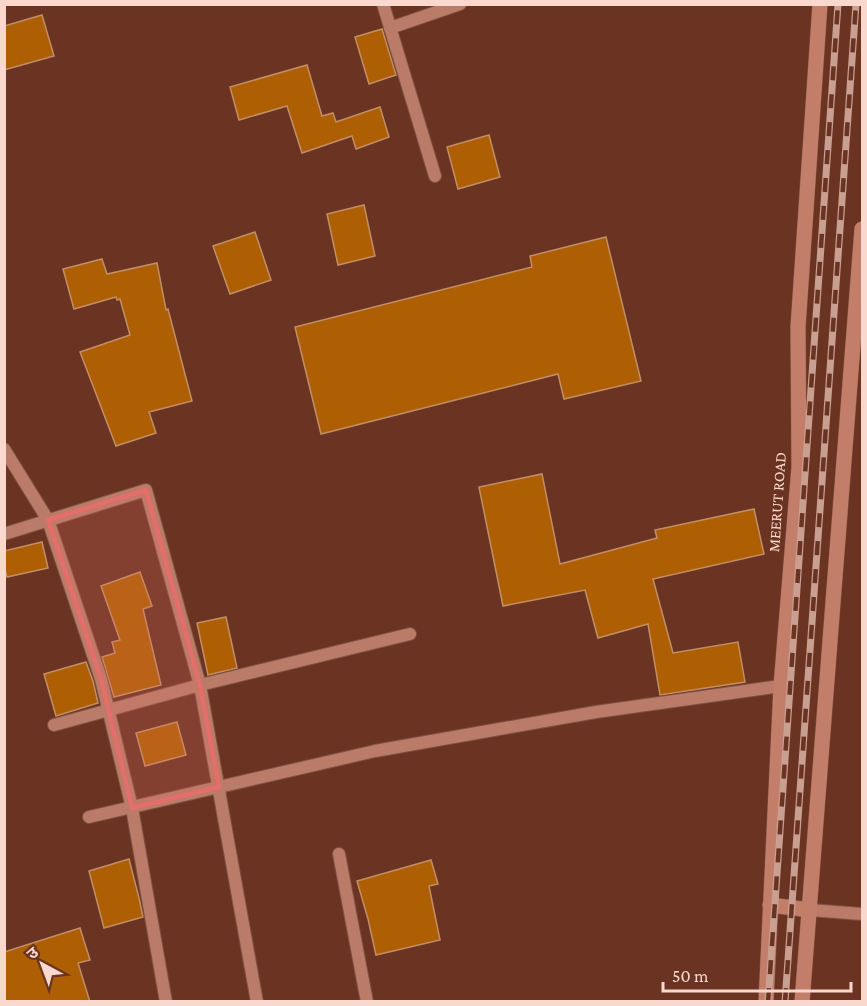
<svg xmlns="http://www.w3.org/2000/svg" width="867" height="1006" font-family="'Crimson Pro','Noto Sans Devanagari',serif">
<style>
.building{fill:#af5f03;stroke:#c28e66;stroke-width:1.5}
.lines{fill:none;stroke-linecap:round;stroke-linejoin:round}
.service-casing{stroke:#815242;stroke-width:14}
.minor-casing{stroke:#815242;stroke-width:14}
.tertiary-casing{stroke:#815242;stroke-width:14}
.primary-casing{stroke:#815242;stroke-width:16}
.service{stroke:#ba7c68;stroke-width:12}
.minor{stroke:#ba7c68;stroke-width:12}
.tertiary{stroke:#ba7c68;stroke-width:12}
.primary{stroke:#c27e68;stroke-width:15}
.rail-casing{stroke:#c89f91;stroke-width:7}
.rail{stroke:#6b3422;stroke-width:4.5;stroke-dasharray:14;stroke-linecap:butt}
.marked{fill:#e46e6a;fill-opacity:0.2;stroke:#e46e6a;stroke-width:4.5;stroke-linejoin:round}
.labels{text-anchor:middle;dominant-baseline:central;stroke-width:4.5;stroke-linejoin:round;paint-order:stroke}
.street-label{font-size:16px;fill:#fad8cd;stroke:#6b3422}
</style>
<rect width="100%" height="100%" fill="#6b3422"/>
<g class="building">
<path d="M 42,15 L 54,56 L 4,70 L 4,26 Z"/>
<path d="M 382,29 L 396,75 L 369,84 L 355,37 Z"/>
<path d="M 307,65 L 322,116 L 333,113 L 336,122 L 380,107 L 389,137 L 356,149 L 352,136 L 302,153 L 287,106 L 239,120 L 230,87 Z"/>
<path d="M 489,135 L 500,177 L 458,189 L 447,147 Z"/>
<path d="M 364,205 L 375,256 L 338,265 L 327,214 Z"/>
<path d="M 255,232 L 271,280 L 230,294 L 213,246 Z"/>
<path d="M 606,237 L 641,381 L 564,399 L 558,374 L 321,434 L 295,327 L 532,267 L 530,256 Z"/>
<path d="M 102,259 L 107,274 L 157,263 L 166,310 L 168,309 L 192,401 L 149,412 L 156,433 L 116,446 L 80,352 L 130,335 L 120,299 L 117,300 L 116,297 L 74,309 L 63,269 Z"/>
<path d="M 542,474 L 560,564 L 657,538 L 655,530 L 754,509 L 764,554 L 653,579 L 673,653 L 738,642 L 745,682 L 660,695 L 648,624 L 598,638 L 585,590 L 503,606 L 479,487 Z"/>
<path d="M 42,542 L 48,568 L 7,577 L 4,565 L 4,551 Z"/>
<path d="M 140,572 L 152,606 L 143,609 L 161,685 L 114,697 L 102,657 L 115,653 L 112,642 L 120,640 L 101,586 Z"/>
<path d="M 226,617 L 237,668 L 208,675 L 197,623 Z"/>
<path d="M 86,662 L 93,681 L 98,703 L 56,716 L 44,674 Z"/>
<path d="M 177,722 L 186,755 L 145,766 L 136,733 Z"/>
<path d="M 129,859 L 139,898 L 143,917 L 104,928 L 89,871 Z"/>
<path d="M 431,860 L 438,884 L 429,886 L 440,940 L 376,955 L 368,919 L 357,881 Z"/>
<path d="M 80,928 L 90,960 L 78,963 L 90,1002 L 4,1002 L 4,952 Z"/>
</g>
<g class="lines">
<g class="service-casing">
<path id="service" d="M 339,854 L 367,1002"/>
</g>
<g class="minor-casing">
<g id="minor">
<path d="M 383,4 L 435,176"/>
<path d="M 390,28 L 460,4"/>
<path d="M 4,449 L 48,520 L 101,679 L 132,808 L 166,1002"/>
<path d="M 4,534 L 146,490 L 200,685 L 257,1002"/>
<path d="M 54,725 L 200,685 L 410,634"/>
<path d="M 89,817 L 375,751 L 596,712 L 781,686"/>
</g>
</g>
<g class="tertiary-casing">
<path id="tertiary" d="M 810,910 L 862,914"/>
</g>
<g class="primary-casing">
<g id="primary">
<path d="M 770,905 L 810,910"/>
<path d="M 766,1002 L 781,686 L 799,467 L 798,327 L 820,4"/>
<path d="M 802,1002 L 862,229"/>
</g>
</g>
<use href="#service" class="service"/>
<use href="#minor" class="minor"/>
<use href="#tertiary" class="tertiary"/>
<use href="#primary" class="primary"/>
<g class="rail-casing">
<g id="rail">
<path d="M 768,1002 L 838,4"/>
<path d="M 785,1002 L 856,4"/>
</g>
</g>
<use href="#rail" class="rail"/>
</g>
<path class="marked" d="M 146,490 L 200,685 L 219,787 L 132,808 L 101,679 L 48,520 Z"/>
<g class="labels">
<g class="street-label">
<text transform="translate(777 502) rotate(-86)">MEERUT ROAD</text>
</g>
</g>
<rect width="867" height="1006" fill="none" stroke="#fad8cd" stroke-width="12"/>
<g transform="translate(42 964) rotate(319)" stroke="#6b3422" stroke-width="4.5" paint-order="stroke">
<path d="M0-4.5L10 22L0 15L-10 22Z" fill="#fad8cd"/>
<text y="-9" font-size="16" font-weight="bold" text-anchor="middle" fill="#fad8cd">उ</text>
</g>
<path d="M663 982v9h188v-9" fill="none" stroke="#fad8cd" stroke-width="3"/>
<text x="672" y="982" font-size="18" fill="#fad8cd" stroke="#6b3422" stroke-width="4.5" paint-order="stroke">50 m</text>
</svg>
